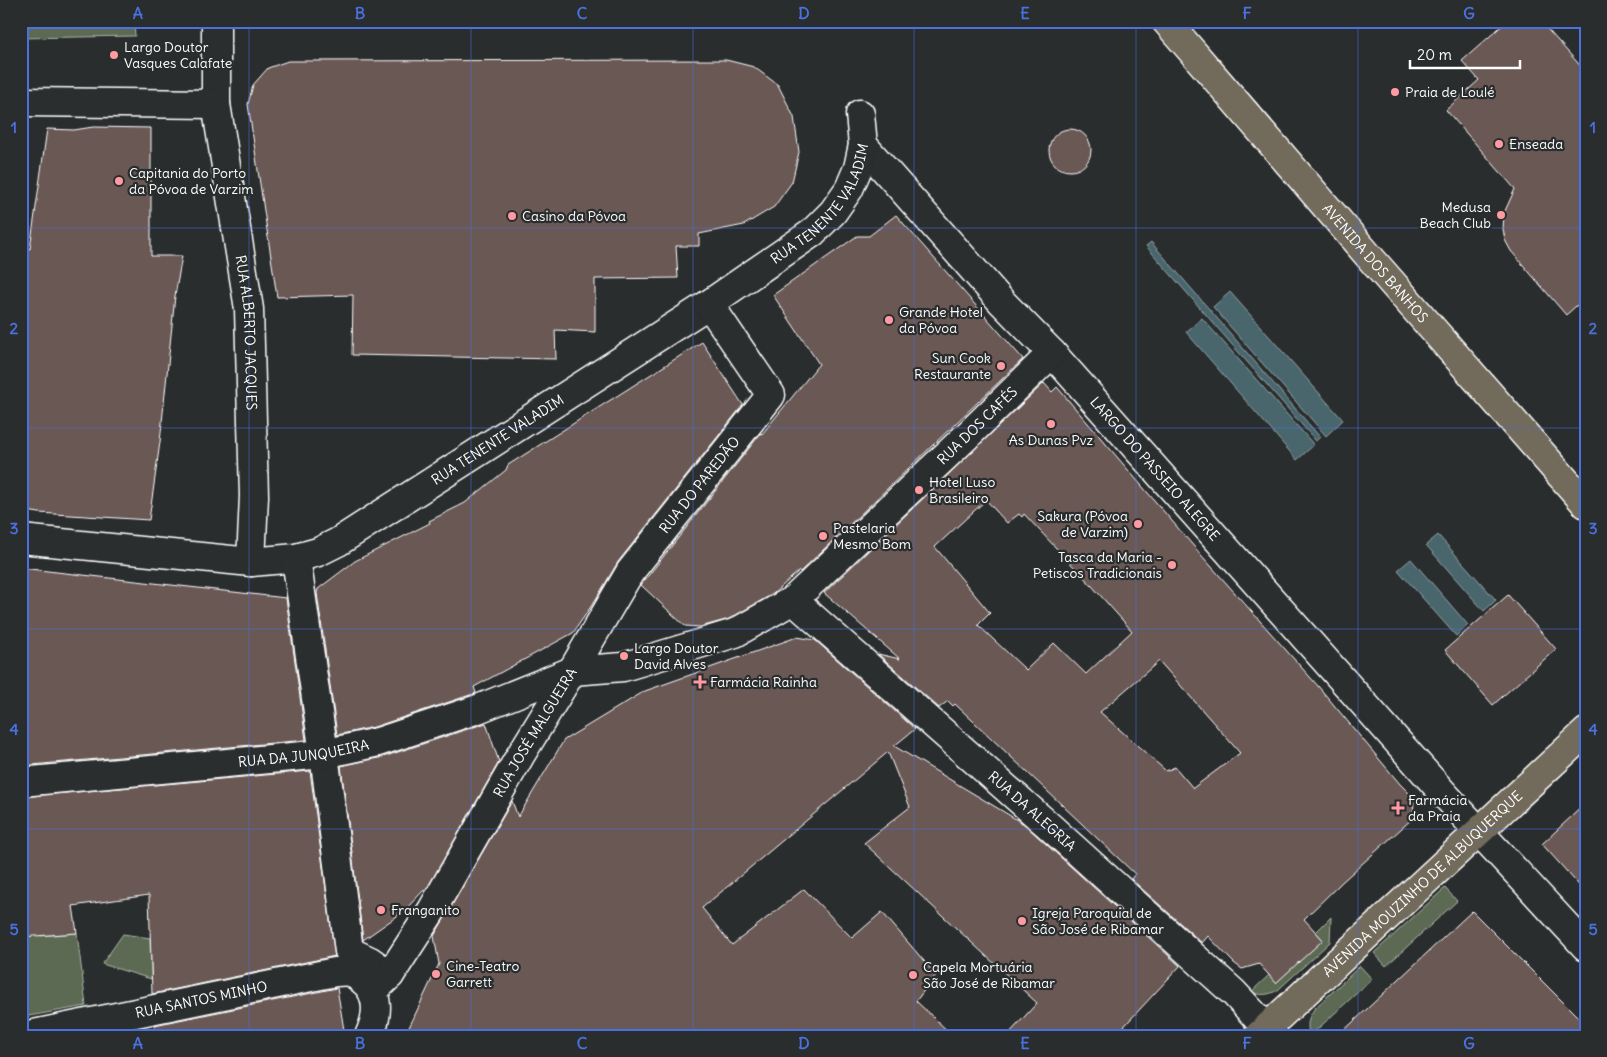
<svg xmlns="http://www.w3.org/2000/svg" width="1607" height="1057" font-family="Delius,sans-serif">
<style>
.green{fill:#5b6b53;stroke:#adb5a9}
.water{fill:#49666d;stroke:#92a3a7}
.building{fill:#6b5955;stroke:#fff;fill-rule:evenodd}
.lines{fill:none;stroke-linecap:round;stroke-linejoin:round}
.minor-casing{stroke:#fff;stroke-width:31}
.major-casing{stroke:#fff;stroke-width:31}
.minor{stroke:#2a2d2e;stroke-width:28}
.major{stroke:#726b5a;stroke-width:28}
.grid{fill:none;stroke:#4a71e0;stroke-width:1;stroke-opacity:0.55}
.poi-dot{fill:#ff9aa2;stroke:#2a2d2e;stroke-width:2}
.labels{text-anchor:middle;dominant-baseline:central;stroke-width:4.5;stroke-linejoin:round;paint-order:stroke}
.poi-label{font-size:14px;fill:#fff;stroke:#2a2d2e;text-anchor:start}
.street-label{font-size:14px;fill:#fff;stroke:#2a2d2e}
.neatline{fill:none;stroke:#4a71e0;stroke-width:2}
.grid-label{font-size:16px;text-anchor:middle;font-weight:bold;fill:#4a71e0}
</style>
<rect width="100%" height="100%" fill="#2a2d2e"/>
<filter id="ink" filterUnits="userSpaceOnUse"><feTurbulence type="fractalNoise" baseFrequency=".02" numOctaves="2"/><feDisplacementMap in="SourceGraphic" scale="10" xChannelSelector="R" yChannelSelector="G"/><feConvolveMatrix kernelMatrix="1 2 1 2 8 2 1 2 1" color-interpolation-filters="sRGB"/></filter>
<g filter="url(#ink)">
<g class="green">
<path d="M 21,21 L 134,21 L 135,36 L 21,38 Z"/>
<path d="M 30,888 L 41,936 L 77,933 L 86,1006 L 23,1017 L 21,1005 L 21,890 Z"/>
<path d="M 1445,888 L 1457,901 L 1386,966 L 1374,953 Z"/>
<path d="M 1331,917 L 1330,942 L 1278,990 C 1269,995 1261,996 1251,992 L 1269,975 L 1323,940 L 1316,932 Z"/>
<path d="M 123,934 L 150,938 L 151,979 L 102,964 Z"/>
<path d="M 1360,966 L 1372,979 L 1310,1036 C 1306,1025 1308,1017 1315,1008 Z"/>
</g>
<g class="water">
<path d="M 1151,242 L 1320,437 L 1316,441 L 1146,246 Z"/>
<path d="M 1230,292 L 1343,420 L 1326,436 L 1213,307 Z"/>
<path d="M 1202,318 L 1314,445 L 1297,460 L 1186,332 Z"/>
<path d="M 1438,535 L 1496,600 L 1484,611 L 1426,545 Z"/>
<path d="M 1411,559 L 1468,625 L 1456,636 L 1398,570 Z"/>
</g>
<g class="building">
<path d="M 1507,21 L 1540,21 L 1586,72 L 1586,297 L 1566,315 L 1511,251 L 1505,240 L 1503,229 L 1504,213 L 1515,189 L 1446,110 L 1479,80 L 1462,61 Z"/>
<path d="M 726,60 L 754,67 L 778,85 L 794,117 L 799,152 L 792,182 L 774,207 L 744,225 L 699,234 L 699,246 L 676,246 L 678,278 L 595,279 L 595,332 L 555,330 L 556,359 L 352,355 L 353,295 L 277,297 L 248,104 L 253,85 L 268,68 L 288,61 Z"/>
<path d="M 93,127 L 151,128 L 151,256 L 182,256 L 175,296 L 160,442 L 149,520 L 39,513 L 21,510 L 21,245 L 30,249 L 47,129 L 74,130 Z"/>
<circle cx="1070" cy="150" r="21"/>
<path d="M 896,215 L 1023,359 L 800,572 L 799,571 L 773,594 L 729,619 L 700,627 L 685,626 L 641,585 L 761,433 L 762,434 L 819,364 L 773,295 L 857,236 L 869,236 Z"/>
<path d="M 702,342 L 743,405 L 618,562 L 596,599 L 573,633 L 474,687 L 476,693 L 374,727 L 337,735 L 317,593 L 318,589 L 355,561 L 430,523 L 429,521 L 465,503 L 506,470 L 508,465 Z"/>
<path d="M 1044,383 L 1052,392 L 1057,387 L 1202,556 L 1318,686 L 1400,784 L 1414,798 L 1413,818 L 1343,881 L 1304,919 L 1323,940 L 1276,983 L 1259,964 L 1242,969 L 1234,963 L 1208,936 L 1202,943 L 1131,879 L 1135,874 L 955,704 L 953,706 L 948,701 L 939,708 L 878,654 L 900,659 L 824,593 ZM 986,500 L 1007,523 L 1019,514 L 1022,517 L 1024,514 L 1092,586 L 1132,631 L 1086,674 L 1054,643 L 1026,670 L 978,625 L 990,613 L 935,547 ZM 1159,661 L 1240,753 L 1193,788 L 1175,767 L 1166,771 L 1100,712 Z"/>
<path d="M 21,568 L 286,598 L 306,740 L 21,766 Z"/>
<path d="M 1508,595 L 1556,649 L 1493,705 L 1445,650 Z"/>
<path d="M 797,637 L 815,640 L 915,729 L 894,746 L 1024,824 L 1180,966 L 1115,1036 L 1007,1036 L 1037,1003 L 864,843 L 910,807 L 888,752 L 702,908 L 732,945 L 804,889 L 852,938 L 882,912 L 936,975 L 916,1001 L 953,1036 L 405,1036 L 439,964 L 434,936 L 512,801 L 518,817 L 564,740 L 645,691 Z"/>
<path d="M 486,723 L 499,762 L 425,892 L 424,890 L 403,912 L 363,940 L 341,766 L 383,757 Z"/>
<path d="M 310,771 L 335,956 L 152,994 L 149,895 L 73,906 L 77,933 L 21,937 L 21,797 Z"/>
<path d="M 1586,803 L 1586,893 L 1542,844 Z"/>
<path d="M 1472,911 L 1586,1025 L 1586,1036 L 1338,1036 Z"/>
<path d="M 337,988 L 345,1036 L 155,1036 L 154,1025 Z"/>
</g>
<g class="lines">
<g class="minor-casing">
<g id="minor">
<path id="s1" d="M 216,21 L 216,104 L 249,309 L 254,496 L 251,562"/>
<path d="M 21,102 L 216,104"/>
<path id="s2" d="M 863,145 L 1002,302 L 1052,353 L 1445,795 L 1586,947"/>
<path id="s3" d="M 21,539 L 251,562 L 296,558 L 318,552 L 338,542 L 709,304 L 812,233 L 833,212 L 849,189 L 858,168 L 863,145 L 860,114"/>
<path d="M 296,558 L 324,754 L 349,951 L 370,961 L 390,975"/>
<path id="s4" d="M 793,600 L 1048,825 L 1234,993 L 1274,1036"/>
<path id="s5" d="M 21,782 L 324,754 L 378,742 L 478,709 L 572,671 L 623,667 L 735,633 L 793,600 L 969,434 L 1052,353"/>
<path id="s6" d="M 373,991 L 390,975 L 432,910 L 520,756 L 572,671 L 630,572 L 771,395 L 709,304"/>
<path id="s7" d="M 24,1036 L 335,972 C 340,972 346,971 351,972 C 354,973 358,977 361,979 C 381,993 378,1016 369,1036"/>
</g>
</g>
<g class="major-casing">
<g id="major">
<path id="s8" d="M 1166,21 L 1373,261 L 1586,504"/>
<path id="s9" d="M 1258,1036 L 1586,732"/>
</g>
</g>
<use href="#minor" class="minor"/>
<use href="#major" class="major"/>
</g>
</g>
<path class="grid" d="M 249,21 L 249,1036M 471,21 L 471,1036M 693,21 L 693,1036M 914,21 L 914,1036M 1136,21 L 1136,1036M 1358,21 L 1358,1036M 21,228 L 1586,228M 21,428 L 1586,428M 21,629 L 1586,629M 21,829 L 1586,829"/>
<g class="poi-dot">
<circle cx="114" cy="55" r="5"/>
<circle cx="1395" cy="92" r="5"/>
<circle cx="1499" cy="144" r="5"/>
<circle cx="119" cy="181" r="5"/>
<circle cx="1501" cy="215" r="5"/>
<circle cx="512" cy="216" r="5"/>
<circle cx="889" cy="320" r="5"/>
<circle cx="1001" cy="366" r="5"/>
<circle cx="1051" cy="424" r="5"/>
<circle cx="919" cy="490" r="5"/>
<circle cx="1138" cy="524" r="5"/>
<circle cx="823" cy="536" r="5"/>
<circle cx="1172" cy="565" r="5"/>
<circle cx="624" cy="656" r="5"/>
<path d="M697.5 674.5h5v5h5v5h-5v5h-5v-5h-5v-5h5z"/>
<path d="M1395.5 800.5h5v5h5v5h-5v5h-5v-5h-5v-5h5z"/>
<circle cx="381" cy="910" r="5"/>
<circle cx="1022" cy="921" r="5"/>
<circle cx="436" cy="974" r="5"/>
<circle cx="913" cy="975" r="5"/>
</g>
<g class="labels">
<g class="poi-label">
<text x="124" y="47">Largo Doutor<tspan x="124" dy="16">Vasques Calafate</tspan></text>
<text x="1405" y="92">Praia de Loulé</text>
<text x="1509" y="144">Enseada</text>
<text x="129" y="173">Capitania do Porto<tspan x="129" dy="16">da Póvoa de Varzim</tspan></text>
<text x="1491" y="207" text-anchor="end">Medusa<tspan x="1491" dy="16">Beach Club</tspan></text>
<text x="522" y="216">Casino da Póvoa</text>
<text x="899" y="312">Grande Hotel<tspan x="899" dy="16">da Póvoa</tspan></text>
<text x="991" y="358" text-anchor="end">Sun Cook<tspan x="991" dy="16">Restaurante</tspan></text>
<text x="1051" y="440" text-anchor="middle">As Dunas Pvz</text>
<text x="929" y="482">Hotel Luso<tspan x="929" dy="16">Brasileiro</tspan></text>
<text x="1128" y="516" text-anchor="end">Sakura (Póvoa<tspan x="1128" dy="16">de Varzim)</tspan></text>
<text x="833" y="528">Pastelaria<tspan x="833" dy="16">Mesmo Bom</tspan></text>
<text x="1162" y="557" text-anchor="end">Tasca da Maria -<tspan x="1162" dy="16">Petiscos Tradicionais</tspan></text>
<text x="634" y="648">Largo Doutor<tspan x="634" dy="16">David Alves</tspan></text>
<text x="710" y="682">Farmácia Rainha</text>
<text x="1408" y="800">Farmácia<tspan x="1408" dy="16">da Praia</tspan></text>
<text x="391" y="910">Franganito</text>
<text x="1032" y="913">Igreja Paroquial de<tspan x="1032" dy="16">São José de Ribamar</tspan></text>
<text x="446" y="966">Cine-Teatro<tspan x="446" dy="16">Garrett</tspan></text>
<text x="923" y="967">Capela Mortuária<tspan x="923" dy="16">São José de Ribamar</tspan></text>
</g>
<g class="street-label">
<text stroke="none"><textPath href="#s3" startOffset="916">RUA TENENTE VALADIM</textPath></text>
<text stroke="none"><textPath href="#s8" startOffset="320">AVENIDA DOS BANHOS</textPath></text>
<text stroke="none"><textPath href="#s1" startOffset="314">RUA ALBERTO JACQUES</textPath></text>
<text stroke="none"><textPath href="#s5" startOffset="1055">RUA DOS CAFÉS</textPath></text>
<text stroke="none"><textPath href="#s3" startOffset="511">RUA TENENTE VALADIM</textPath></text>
<text stroke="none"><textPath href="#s2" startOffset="436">LARGO DO PASSEIO ALEGRE</textPath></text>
<text stroke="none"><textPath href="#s6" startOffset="604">RUA DO PAREDÃO</textPath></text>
<text stroke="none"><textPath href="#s6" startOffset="306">RUA JOSÉ MALGUEIRA</textPath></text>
<text stroke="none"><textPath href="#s5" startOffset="284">RUA DA JUNQUEIRA</textPath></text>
<text stroke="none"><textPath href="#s4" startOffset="319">RUA DA ALEGRIA</textPath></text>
<text stroke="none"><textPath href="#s9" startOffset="224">AVENIDA MOUZINHO DE ALBUQUERQUE</textPath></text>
<text stroke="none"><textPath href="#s7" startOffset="181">RUA SANTOS MINHO</textPath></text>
</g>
</g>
<rect width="1607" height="1057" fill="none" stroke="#2a2d2e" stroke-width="55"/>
<path d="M1410 60v8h110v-8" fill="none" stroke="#ffffff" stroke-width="2.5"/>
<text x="1417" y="60" font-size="15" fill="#ffffff" stroke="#2a2d2e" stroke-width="4" paint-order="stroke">20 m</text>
<rect x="28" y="28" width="1552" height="1002" class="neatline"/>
<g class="grid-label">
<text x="138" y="19">A</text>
<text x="360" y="19">B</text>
<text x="582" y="19">C</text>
<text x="804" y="19">D</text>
<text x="1025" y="19">E</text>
<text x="1247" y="19">F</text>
<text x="1469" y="19">G</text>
<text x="14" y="133">1</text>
<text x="1593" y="133">1</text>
<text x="14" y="334">2</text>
<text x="1593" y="334">2</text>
<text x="14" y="534">3</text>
<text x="1593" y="534">3</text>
<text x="14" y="735">4</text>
<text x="1593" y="735">4</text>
<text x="14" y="935">5</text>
<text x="1593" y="935">5</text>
<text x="138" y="1049">A</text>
<text x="360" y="1049">B</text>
<text x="582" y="1049">C</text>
<text x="804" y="1049">D</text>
<text x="1025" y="1049">E</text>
<text x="1247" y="1049">F</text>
<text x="1469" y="1049">G</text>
</g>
</svg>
